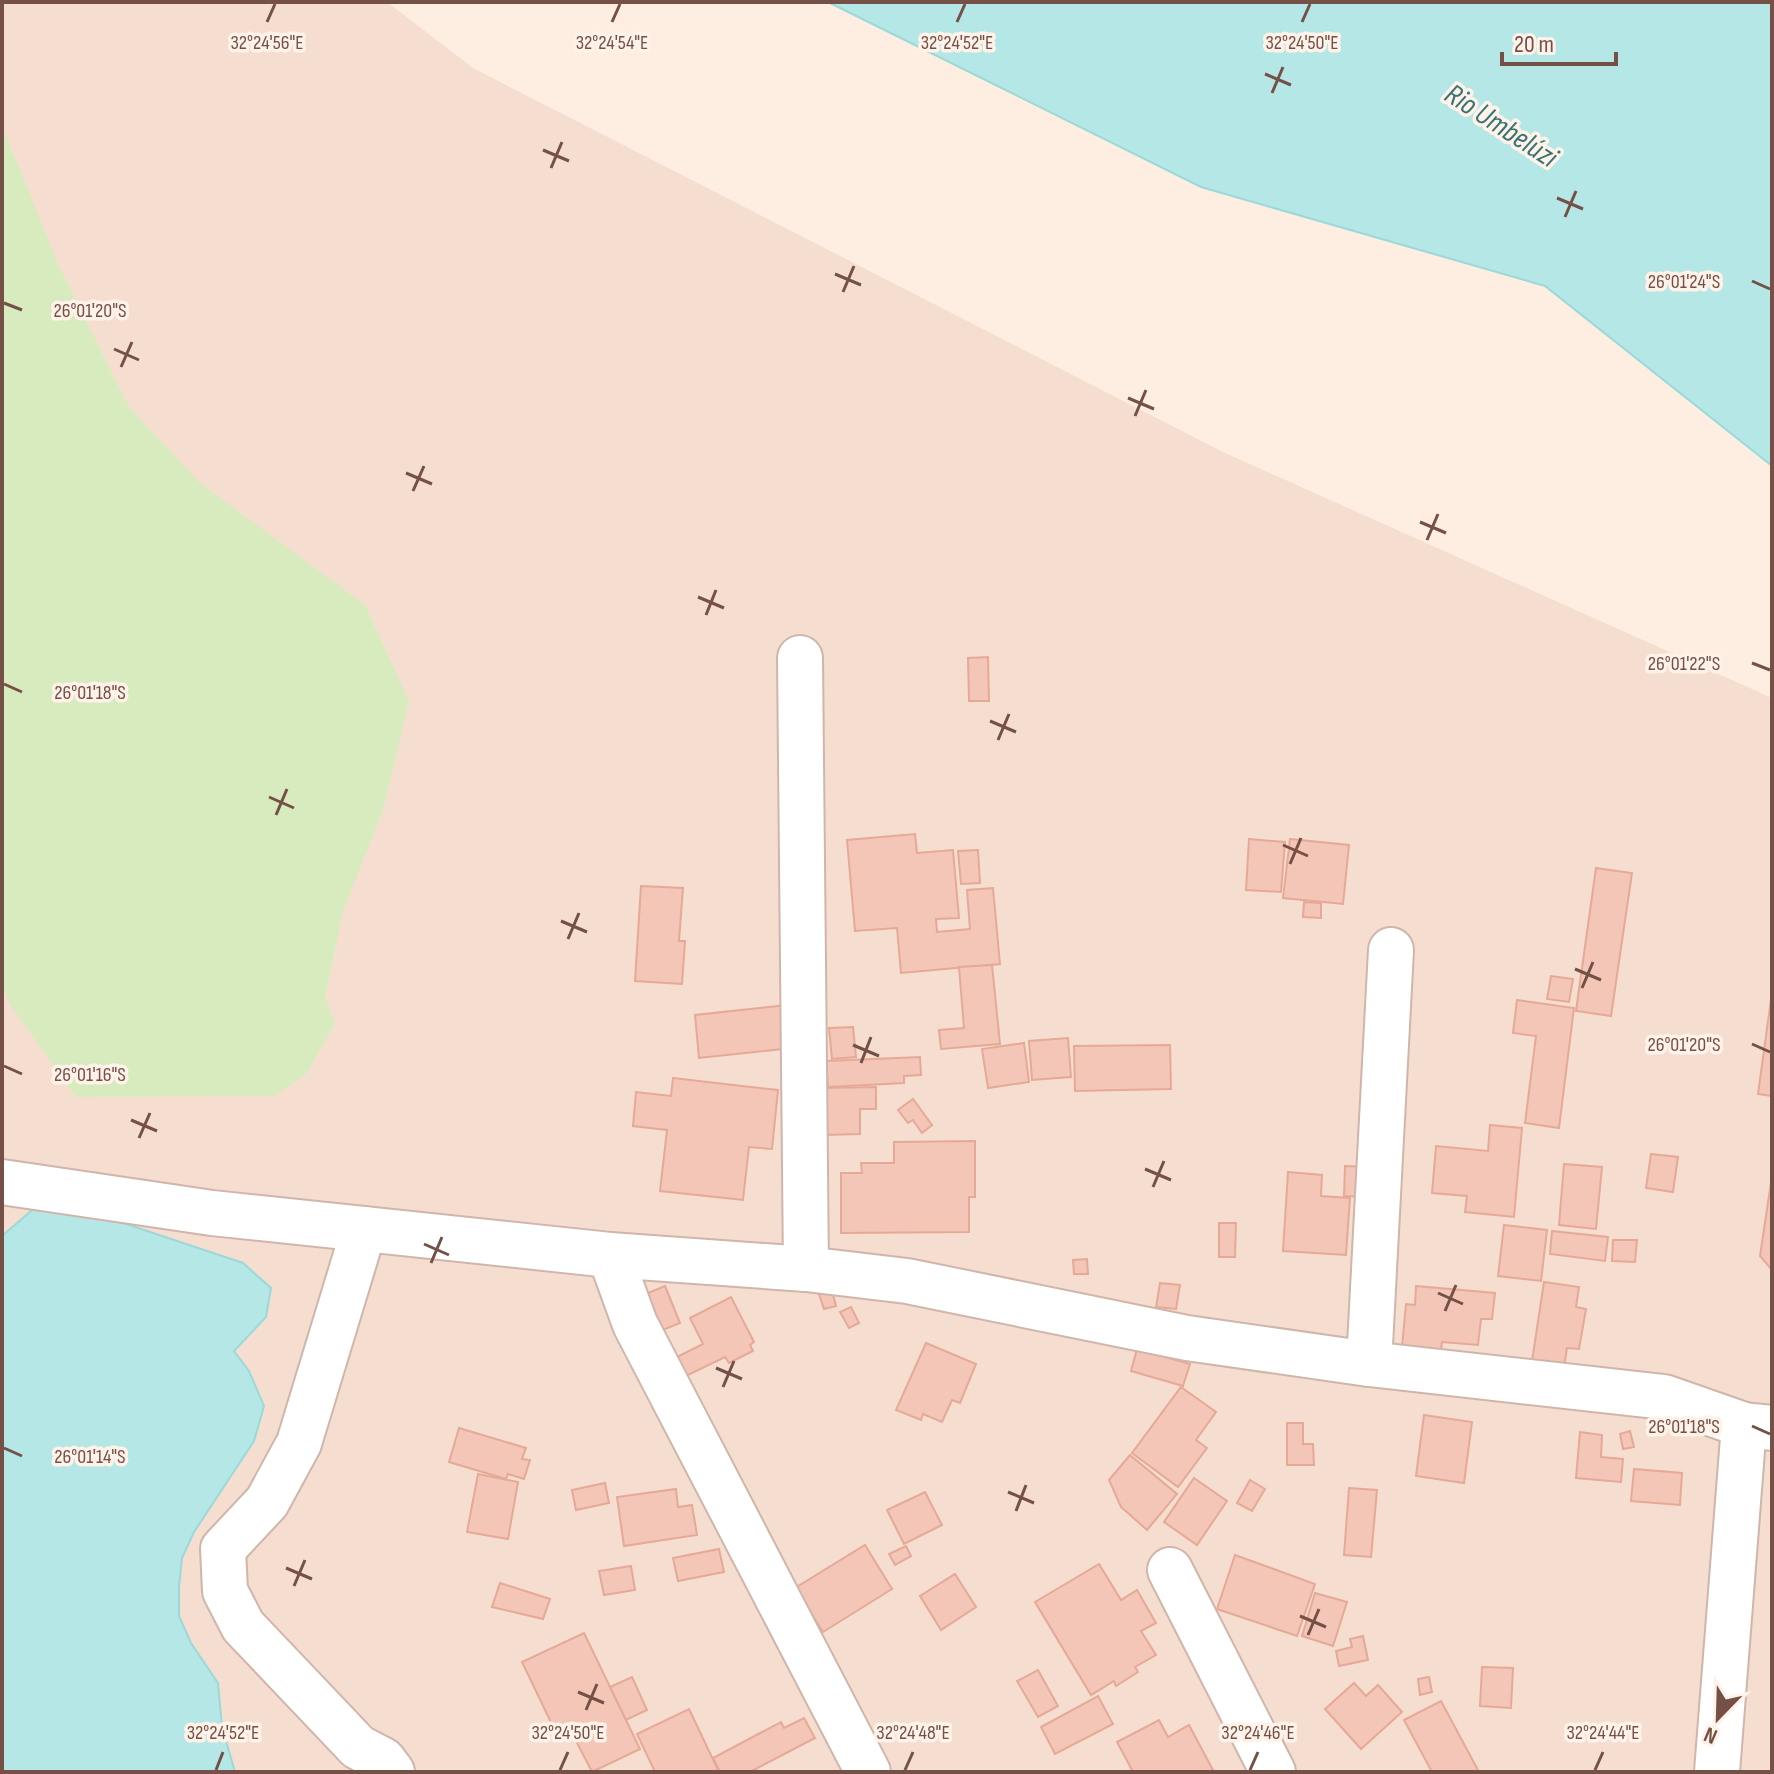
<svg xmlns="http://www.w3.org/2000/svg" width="1774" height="1774" font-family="'Sofia Sans Condensed',sans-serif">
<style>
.residential{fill:#f5decf}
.green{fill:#d8ebbf}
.water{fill:#b5e7e6;stroke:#9bd9d9;stroke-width:2}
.building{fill:#f3c6b8;stroke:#e6a997;stroke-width:2}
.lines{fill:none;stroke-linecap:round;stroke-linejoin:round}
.minor-casing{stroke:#d0b5ab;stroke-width:48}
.minor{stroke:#fff;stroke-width:44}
.ticks{fill:none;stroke:#755047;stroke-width:3}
.labels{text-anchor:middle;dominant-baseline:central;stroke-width:7;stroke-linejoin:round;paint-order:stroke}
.water-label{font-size:30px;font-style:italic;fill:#387474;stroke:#fff2e8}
.ticks-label{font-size:20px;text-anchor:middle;fill:#755047;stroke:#fff2e8;stroke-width:7;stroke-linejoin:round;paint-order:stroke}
</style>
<rect width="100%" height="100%" fill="#fdeee1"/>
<path class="residential" d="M 2,2 L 387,2 L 473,68 L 1223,452 L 1772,698 L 1772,1772 L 2,1772 Z"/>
<path class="green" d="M 2,126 L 59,266 L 129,407 L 200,483 L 365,605 L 409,701 L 384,807 L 343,911 L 325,997 L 335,1023 L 306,1074 L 274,1096 L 76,1097 L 9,1003 L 2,984 Z"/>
<g class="water">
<path d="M 828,2 L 1772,2 L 1772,466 L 1545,286 L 1201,187 Z"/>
<path d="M 38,1205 L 90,1212 L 243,1263 L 271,1288 L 266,1317 L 234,1351 L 249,1371 L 264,1406 L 254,1441 L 194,1532 L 182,1558 L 179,1587 L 179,1616 L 191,1643 L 218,1683 L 222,1727 L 235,1772 L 2,1772 L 2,1236 Z"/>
</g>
<g class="building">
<path d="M 988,657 L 989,701 L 969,701 L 968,658 Z"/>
<path d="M 915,834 L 917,853 L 953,850 L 959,918 L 936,919 L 937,932 L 970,929 L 967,890 L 993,888 L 1000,964 L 901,973 L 897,928 L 855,931 L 847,840 Z"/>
<path d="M 1249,839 L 1285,842 L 1281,892 L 1246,890 Z"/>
<path d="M 1290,839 L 1349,845 L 1343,904 L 1283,898 Z"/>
<path d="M 978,850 L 980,883 L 961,884 L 958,851 Z"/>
<path d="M 1596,868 L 1632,873 L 1611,1016 L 1576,1011 Z"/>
<path d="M 641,886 L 683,888 L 679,941 L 685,941 L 682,984 L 635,981 Z"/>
<path d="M 1304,902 L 1321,903 L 1321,918 L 1303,917 Z"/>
<path d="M 992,965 L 1000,1044 L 941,1049 L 939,1030 L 964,1028 L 959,967 Z"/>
<path d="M 1551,976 L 1573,979 L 1569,1002 L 1547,999 Z"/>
<path d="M 1772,992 L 1772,1096 L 1758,1094 Z"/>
<path d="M 1517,1000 L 1574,1008 L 1559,1128 L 1525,1123 L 1536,1036 L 1513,1033 Z"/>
<path d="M 786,1005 L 791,1048 L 699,1058 L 695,1015 Z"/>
<path d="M 853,1027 L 856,1057 L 832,1059 L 829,1028 Z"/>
<path d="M 1068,1038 L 1071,1077 L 1032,1080 L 1029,1041 Z"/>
<path d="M 1024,1043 L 1029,1082 L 988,1088 L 982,1049 Z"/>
<path d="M 1170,1045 L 1171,1089 L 1075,1091 L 1074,1046 Z"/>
<path d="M 920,1057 L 921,1075 L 904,1076 L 904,1083 L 828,1087 L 826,1061 Z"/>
<path d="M 673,1078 L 778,1090 L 772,1149 L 749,1147 L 743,1200 L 660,1191 L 667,1130 L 633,1126 L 636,1092 L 671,1096 Z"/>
<path d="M 876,1087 L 876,1109 L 860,1109 L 860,1134 L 823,1135 L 822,1088 Z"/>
<path d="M 913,1099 L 932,1125 L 922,1133 L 913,1120 L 908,1123 L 898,1110 Z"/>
<path d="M 1490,1125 L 1522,1128 L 1514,1217 L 1465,1212 L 1467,1196 L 1432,1193 L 1436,1146 L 1488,1151 Z"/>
<path d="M 975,1141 L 975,1197 L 969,1197 L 969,1232 L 841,1233 L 841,1173 L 862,1173 L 861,1163 L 894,1163 L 894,1142 Z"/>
<path d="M 1651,1154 L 1678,1157 L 1673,1192 L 1646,1188 Z"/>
<path d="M 1564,1164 L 1602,1167 L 1596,1229 L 1559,1225 Z"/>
<path d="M 1345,1166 L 1366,1167 L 1365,1197 L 1344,1196 Z"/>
<path d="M 1288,1172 L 1322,1175 L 1321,1196 L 1350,1198 L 1346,1255 L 1283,1251 Z"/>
<path d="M 1772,1176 L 1772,1270 L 1760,1256 Z"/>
<path d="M 1219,1223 L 1236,1223 L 1235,1257 L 1219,1257 Z"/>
<path d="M 1504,1225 L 1547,1230 L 1541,1281 L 1498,1276 Z"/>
<path d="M 1552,1231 L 1608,1237 L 1605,1261 L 1550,1254 Z"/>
<path d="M 1613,1240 L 1637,1240 L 1635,1262 L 1612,1261 Z"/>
<path d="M 1087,1259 L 1088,1274 L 1074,1274 L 1073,1260 Z"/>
<path d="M 1544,1282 L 1579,1287 L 1576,1307 L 1586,1309 L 1579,1349 L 1567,1348 L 1564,1367 L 1532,1361 Z"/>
<path d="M 1160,1283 L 1180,1285 L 1176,1309 L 1156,1307 Z"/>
<path d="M 665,1286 L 680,1323 L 658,1332 L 643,1295 Z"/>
<path d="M 1416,1286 L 1495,1293 L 1492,1319 L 1481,1319 L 1478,1345 L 1442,1342 L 1441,1351 L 1402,1347 L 1406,1304 L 1415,1305 Z"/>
<path d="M 831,1287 L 836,1306 L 824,1309 L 818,1291 Z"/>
<path d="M 731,1297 L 754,1342 L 750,1345 L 753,1351 L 729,1363 L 725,1357 L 686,1376 L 677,1357 L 703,1344 L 690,1318 Z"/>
<path d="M 851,1307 L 859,1323 L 849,1328 L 840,1312 Z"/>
<path d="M 926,1343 L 976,1364 L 960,1403 L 952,1400 L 942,1422 L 923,1414 L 921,1420 L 896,1410 Z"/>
<path d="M 1137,1349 L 1190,1364 L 1183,1386 L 1131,1371 Z"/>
<path d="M 1181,1387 L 1216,1412 L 1196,1440 L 1207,1448 L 1178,1487 L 1132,1453 Z"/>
<path d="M 1424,1415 L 1472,1422 L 1464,1483 L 1416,1476 Z"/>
<path d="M 1287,1423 L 1303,1423 L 1303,1444 L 1313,1444 L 1314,1465 L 1287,1465 Z"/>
<path d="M 459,1428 L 526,1448 L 522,1459 L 530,1460 L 524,1479 L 508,1474 L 506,1479 L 449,1462 Z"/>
<path d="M 1630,1431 L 1634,1447 L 1623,1449 L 1620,1434 Z"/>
<path d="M 1580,1432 L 1602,1435 L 1601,1457 L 1623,1459 L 1621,1482 L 1576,1478 Z"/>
<path d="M 1130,1455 L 1177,1494 L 1147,1530 L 1121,1507 L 1109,1480 Z"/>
<path d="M 1634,1469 L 1682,1473 L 1680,1505 L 1631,1501 Z"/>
<path d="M 478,1474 L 518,1482 L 508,1539 L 467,1532 Z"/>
<path d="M 1194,1478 L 1227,1501 L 1197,1545 L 1164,1522 Z"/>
<path d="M 1250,1480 L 1265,1489 L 1252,1511 L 1237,1503 Z"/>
<path d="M 605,1483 L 609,1503 L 576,1510 L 572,1490 Z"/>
<path d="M 1349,1488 L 1377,1490 L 1371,1557 L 1344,1555 Z"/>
<path d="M 676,1489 L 678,1507 L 692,1505 L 697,1535 L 624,1546 L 617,1497 Z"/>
<path d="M 925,1492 L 942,1525 L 904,1544 L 887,1510 Z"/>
<path d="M 865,1545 L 892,1589 L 823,1632 L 795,1588 Z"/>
<path d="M 906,1546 L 911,1556 L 895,1565 L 889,1554 Z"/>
<path d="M 719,1549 L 724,1572 L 678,1581 L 673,1558 Z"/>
<path d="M 1235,1555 L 1315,1584 L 1297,1636 L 1217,1609 Z"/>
<path d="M 1099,1564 L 1121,1600 L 1137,1590 L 1156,1623 L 1141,1631 L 1156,1655 L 1135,1667 L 1138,1672 L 1116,1686 L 1114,1681 L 1091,1695 L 1035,1602 Z"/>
<path d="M 631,1566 L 635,1590 L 604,1595 L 599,1571 Z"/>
<path d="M 955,1574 L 976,1607 L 941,1630 L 920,1596 Z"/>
<path d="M 500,1583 L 550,1599 L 543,1619 L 492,1607 Z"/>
<path d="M 1315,1593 L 1347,1602 L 1333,1646 L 1302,1636 Z"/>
<path d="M 584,1633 L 640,1749 L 592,1772 L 569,1727 L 556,1733 L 522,1662 Z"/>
<path d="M 1363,1636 L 1368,1660 L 1339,1666 L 1336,1651 L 1352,1647 L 1350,1639 Z"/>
<path d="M 1482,1667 L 1513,1668 L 1511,1708 L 1480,1706 Z"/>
<path d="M 1038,1670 L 1058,1706 L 1038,1717 L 1017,1681 Z"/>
<path d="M 632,1677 L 647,1710 L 626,1720 L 610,1687 Z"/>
<path d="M 1429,1677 L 1432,1692 L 1420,1695 L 1418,1679 Z"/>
<path d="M 1354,1683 L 1366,1696 L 1378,1685 L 1402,1712 L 1361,1749 L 1325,1709 Z"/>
<path d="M 1098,1696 L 1113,1724 L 1055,1754 L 1041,1727 Z"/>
<path d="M 1441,1701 L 1479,1772 L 1432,1772 L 1404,1720 Z"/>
<path d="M 689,1709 L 719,1772 L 655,1772 L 637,1734 Z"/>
<path d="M 804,1718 L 815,1738 L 750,1772 L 720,1772 L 713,1758 L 781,1722 L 784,1728 Z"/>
<path d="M 1159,1720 L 1168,1737 L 1189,1725 L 1214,1772 L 1133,1772 L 1117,1742 Z"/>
</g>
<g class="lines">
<g class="minor-casing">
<g id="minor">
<path d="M 800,658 L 806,1269"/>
<path d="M 2,1182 L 212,1213 L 610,1255 L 806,1269 L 907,1281 L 1187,1338 L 1369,1364 L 1664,1397 L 1744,1425 L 1772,1428"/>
<path d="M 364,1229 L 299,1443 L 267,1502 L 223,1549 L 225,1591 L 243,1626 L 358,1747 L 383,1760 L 392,1772"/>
<path d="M 610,1255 L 635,1324 L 868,1772"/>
<path d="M 1369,1364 L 1391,950"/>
<path d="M 1170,1570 L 1273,1772"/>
<path d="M 1717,1772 L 1744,1425"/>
</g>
</g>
<use href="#minor" class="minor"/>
</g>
<path class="ticks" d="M 267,22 L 275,4M 612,22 L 620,4M 957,22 L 965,4M 1302,22 L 1310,4M 1265,74 L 1291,85M 1272,93 L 1283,67M 543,150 L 569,161M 551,168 L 562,142M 1557,198 L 1583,209M 1565,217 L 1576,191M 835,274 L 861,285M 1752,281 L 1770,289M 843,292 L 854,266M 4,303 L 22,310M 114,349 L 139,360M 121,367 L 132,342M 1128,398 L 1154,409M 1135,416 L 1146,390M 406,473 L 432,484M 413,491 L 424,466M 1420,522 L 1446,533M 1427,540 L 1438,514M 698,597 L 724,608M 706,615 L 716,590M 1752,663 L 1770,670M 4,684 L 22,692M 990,721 L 1016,732M 998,740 L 1009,714M 269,797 L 294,808M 276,815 L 287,789M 1283,845 L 1308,856M 1290,864 L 1301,838M 561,921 L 587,932M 568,939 L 579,913M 1575,969 L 1601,980M 1582,988 L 1593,962M 1752,1044 L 1770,1052M 853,1045 L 879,1056M 861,1063 L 871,1037M 4,1066 L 22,1074M 131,1120 L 157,1131M 139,1138 L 150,1113M 1145,1169 L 1171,1180M 1153,1187 L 1164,1161M 424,1244 L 449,1255M 431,1263 L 442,1237M 1438,1293 L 1463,1304M 1445,1311 L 1456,1285M 716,1368 L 742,1379M 723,1387 L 734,1361M 1752,1426 L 1770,1434M 4,1448 L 22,1456M 1008,1492 L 1034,1503M 1016,1511 L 1026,1485M 286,1568 L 312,1579M 294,1586 L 305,1560M 1300,1616 L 1326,1627M 1308,1635 L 1319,1609M 578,1692 L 604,1703M 586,1710 L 597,1684M 216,1770 L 223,1752M 560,1770 L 568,1752M 905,1770 L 913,1752M 1250,1770 L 1258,1752M 1595,1770 L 1603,1752"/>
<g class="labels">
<g class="water-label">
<text transform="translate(1501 126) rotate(33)">Rio Umbelúzi</text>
</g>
</g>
<g class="ticks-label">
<text x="267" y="49">32°24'56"E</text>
<text x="612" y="49">32°24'54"E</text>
<text x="957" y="49">32°24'52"E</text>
<text x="1302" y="49">32°24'50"E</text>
<text x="1684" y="288">26°01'24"S</text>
<text x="90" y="317">26°01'20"S</text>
<text x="1684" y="670">26°01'22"S</text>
<text x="90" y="699">26°01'18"S</text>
<text x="1684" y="1051">26°01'20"S</text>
<text x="90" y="1081">26°01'16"S</text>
<text x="1684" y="1433">26°01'18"S</text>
<text x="90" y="1463">26°01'14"S</text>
<text x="223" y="1739">32°24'52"E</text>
<text x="568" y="1739">32°24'50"E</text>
<text x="913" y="1739">32°24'48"E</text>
<text x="1258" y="1739">32°24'46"E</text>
<text x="1603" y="1739">32°24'44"E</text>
</g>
<rect width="1774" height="1774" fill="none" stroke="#755047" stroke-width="8"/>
<g transform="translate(1718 1718) rotate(203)" stroke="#fff2e8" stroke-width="6" paint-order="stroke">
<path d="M0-6L14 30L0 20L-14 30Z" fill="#755047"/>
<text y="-12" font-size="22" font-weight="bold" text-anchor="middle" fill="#755047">N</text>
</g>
<path d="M1502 52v12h114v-12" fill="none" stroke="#755047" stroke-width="4"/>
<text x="1514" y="52" font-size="24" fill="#755047" stroke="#fff2e8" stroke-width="6" paint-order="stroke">20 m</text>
</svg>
